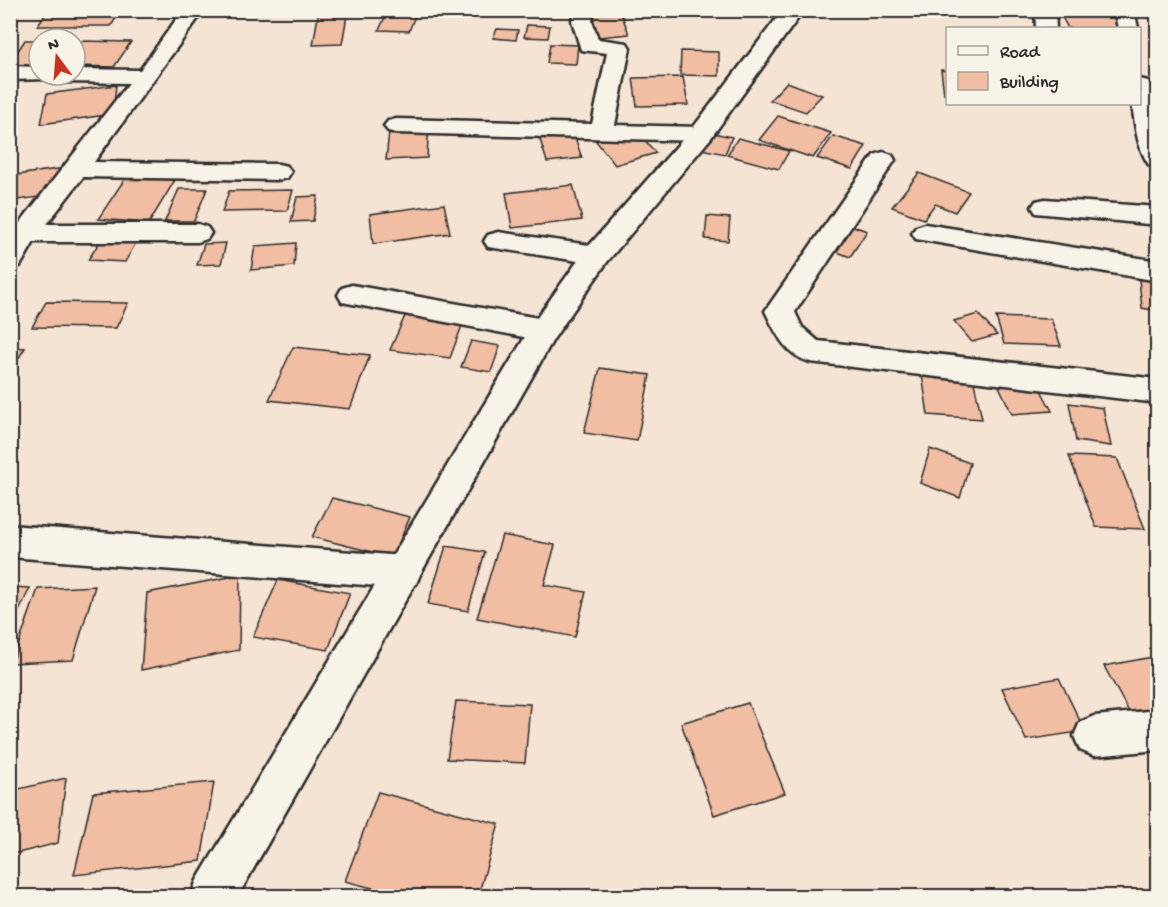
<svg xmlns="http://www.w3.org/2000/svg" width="1168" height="907" font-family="'Gochi Hand',sans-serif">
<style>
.building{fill:#f1bda3;stroke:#2b2b2b;stroke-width:1.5}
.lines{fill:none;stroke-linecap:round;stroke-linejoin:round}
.minor-casing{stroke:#2b2b2b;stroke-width:5}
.tertiary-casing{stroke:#2b2b2b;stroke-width:5}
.minor{fill:#f7f3e8;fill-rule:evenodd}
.tertiary{fill:#f7f3e8;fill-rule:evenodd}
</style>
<rect width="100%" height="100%" fill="#f5e3d3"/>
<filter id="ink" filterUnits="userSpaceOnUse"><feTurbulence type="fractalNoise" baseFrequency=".0167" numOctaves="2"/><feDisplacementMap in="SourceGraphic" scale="12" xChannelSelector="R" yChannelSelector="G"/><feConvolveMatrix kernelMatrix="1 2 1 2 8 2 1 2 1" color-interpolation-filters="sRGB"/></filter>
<g filter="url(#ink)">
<g class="building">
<path d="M 48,10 L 121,10 L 111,26 L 37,26 Z"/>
<path d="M 319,10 L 348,10 L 342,44 L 313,45 Z"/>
<path d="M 1058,10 L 1111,10 L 1122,28 L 1068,28 Z"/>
<path d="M 621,13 L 629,34 L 599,37 L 591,15 Z"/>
<path d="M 386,15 L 415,16 L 409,31 L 379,30 Z"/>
<path d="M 527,25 L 550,26 L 548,38 L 524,37 Z"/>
<path d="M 497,29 L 518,30 L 516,40 L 493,38 Z"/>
<path d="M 25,40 L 39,40 L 39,70 L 10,70 L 10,63 Z"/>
<path d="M 81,41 L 131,42 L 114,67 L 75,66 L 75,49 Z"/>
<path d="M 550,44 L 578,45 L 576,64 L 547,63 Z"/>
<path d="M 681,51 L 719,52 L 719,76 L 680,75 Z"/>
<path d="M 941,70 L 948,71 L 948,94 L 944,94 Z"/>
<path d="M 683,77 L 688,105 L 637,106 L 633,78 Z"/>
<path d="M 787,82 L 822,95 L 806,112 L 770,100 Z"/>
<path d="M 116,85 L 113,114 L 41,124 L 47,94 Z"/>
<path d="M 778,116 L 831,133 L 813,158 L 759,140 Z"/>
<path d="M 429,120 L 427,158 L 386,160 L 390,122 Z"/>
<path d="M 572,129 L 582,158 L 547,162 L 538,133 Z"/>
<path d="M 636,130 L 656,153 L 615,165 L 596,141 Z"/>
<path d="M 709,132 L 732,137 L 725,154 L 701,149 Z"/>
<path d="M 833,136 L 866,146 L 852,169 L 817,158 Z"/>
<path d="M 738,138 L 789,151 L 779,169 L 727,155 Z"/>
<path d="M 72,167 L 68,193 L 10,201 L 10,176 Z"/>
<path d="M 919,173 L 969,192 L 955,212 L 935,204 L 924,219 L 892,207 Z"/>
<path d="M 126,177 L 175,180 L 149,223 L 98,219 Z"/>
<path d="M 573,185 L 582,220 L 512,228 L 506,193 Z"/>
<path d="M 179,189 L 207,189 L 194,221 L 165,221 Z"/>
<path d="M 293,190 L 287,211 L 222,212 L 229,191 Z"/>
<path d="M 318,196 L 313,221 L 291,222 L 297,197 Z"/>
<path d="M 444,204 L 450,233 L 373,244 L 370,214 Z"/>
<path d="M 707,216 L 730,218 L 728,241 L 705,239 Z"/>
<path d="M 842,222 L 867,231 L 850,257 L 825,247 Z"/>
<path d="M 106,232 L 141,234 L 125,262 L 88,260 Z"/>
<path d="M 226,243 L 221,264 L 197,265 L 204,244 Z"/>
<path d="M 296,243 L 294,266 L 251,270 L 255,246 Z"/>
<path d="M 1138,270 L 1158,274 L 1158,311 L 1142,308 Z"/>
<path d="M 46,302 L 128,303 L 116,328 L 32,327 Z"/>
<path d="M 978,314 L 997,335 L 972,342 L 954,321 Z"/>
<path d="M 405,316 L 463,323 L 450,358 L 390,350 Z"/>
<path d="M 996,317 L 1051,319 L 1061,346 L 1004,344 Z"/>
<path d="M 471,341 L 500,346 L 491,372 L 461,367 Z"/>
<path d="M 10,347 L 25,348 L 10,372 Z"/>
<path d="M 293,347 L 370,355 L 350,409 L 269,400 Z"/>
<path d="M 600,368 L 650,375 L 637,441 L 584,433 Z"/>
<path d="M 922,374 L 973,378 L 982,419 L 928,415 Z"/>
<path d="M 1035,379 L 1052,411 L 1012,414 L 997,382 Z"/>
<path d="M 1069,403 L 1103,408 L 1111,446 L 1076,441 Z"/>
<path d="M 930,449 L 970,463 L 960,498 L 920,483 Z"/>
<path d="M 1069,456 L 1117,458 L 1145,529 L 1096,527 Z"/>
<path d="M 332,498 L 410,517 L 393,557 L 312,537 Z"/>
<path d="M 502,535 L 555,545 L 544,585 L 586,592 L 575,637 L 477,618 Z"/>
<path d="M 446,546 L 485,552 L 468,611 L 428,604 Z"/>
<path d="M 240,575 L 239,650 L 141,670 L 147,593 Z"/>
<path d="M 278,580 L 350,593 L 328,650 L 253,637 Z"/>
<path d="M 95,586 L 73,660 L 12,663 L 38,589 Z"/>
<path d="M 10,587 L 30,588 L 10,630 Z"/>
<path d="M 1158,656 L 1158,718 L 1135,723 L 1104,666 Z"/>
<path d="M 1059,678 L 1085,731 L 1026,740 L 1002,688 Z"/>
<path d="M 456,701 L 530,704 L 525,763 L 447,759 Z"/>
<path d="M 748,703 L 785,793 L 714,815 L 681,723 Z"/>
<path d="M 66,778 L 58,843 L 10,855 L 10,791 Z"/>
<path d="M 214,782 L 201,861 L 74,875 L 93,793 Z"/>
<path d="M 378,792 L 499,824 L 478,896 L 403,896 L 345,881 Z"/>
</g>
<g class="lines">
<g class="minor-casing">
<g id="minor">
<path d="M 183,10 L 204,10 L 94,162 L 278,164 L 287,166 L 291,172 L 287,178 L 278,180 L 83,177 L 47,224 L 198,224 L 207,227 L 211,233 L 207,239 L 198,242 L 34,242 L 20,266 L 10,268 L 10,224 L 19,224 L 129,83 L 64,82 L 56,80 L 53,75 L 75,75 L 75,69 L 140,70 Z"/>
<path d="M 574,10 L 594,10 L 592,21 L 598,39 L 627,43 L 630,48 L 615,125 L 701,127 L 710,129 L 713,134 L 710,139 L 701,141 L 396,133 L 388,131 L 384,126 L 388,121 L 396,119 L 592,124 L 607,53 L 581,50 L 572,21 Z"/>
<path d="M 1035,10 L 1055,10 L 1056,28 L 1036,28 Z"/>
<path d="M 1114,10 L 1134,10 L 1138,28 L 1118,28 Z"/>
<path d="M 10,66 L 39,67 L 39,75 L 49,75 L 47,79 L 10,80 Z"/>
<path d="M 1140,79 L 1148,81 C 1162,101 1158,144 1158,167 L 1149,165 C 1137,148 1135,124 1132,104 L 1140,104 Z"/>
<path d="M 883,152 L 892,155 L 895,160 L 795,312 L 802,327 L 818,341 L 1158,379 L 1158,403 L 810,362 C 785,355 776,333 765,311 L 874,155 Z"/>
<path d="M 1045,199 L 1158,207 L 1158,225 L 1036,213 L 1032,207 L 1036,201 Z"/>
<path d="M 925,224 L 1158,261 L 1158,281 L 916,239 L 912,233 L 916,227 Z"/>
<path d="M 498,232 L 597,246 L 607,248 L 611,255 L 607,262 L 597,264 L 488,247 L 484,241 L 488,235 Z"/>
<path d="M 352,285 L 544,319 L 554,322 L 559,330 L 554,338 L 544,341 L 342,302 L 338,295 L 342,288 Z"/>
<path d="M 10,525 L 403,556 L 416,560 L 421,572 L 416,584 L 403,588 L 10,557 Z"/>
<path d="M 1158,710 L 1158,750 L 1094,756 L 1080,750 L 1074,736 L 1080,722 L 1094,716 Z"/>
</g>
</g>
<g class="tertiary-casing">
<path id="tertiary" d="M 783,10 L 804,10 L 710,139 L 607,262 L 554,338 L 238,896 L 191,896 L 197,880 L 534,322 L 587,248 L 692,129 Z"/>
</g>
<use href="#minor" class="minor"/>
<use href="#tertiary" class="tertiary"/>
</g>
</g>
<rect width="1168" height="907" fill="none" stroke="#f7f3e8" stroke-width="36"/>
<rect x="18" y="18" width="1132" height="871" fill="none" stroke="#2b2b2b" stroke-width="2" filter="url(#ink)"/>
<rect x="946" y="27" width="195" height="78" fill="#f7f3e8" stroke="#a5a39c" stroke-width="1.5"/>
<rect x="958" y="46" width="30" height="9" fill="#f7f3e8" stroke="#a5a39c" stroke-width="1.5"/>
<text x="1000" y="57" font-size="18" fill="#2b2b2b">Road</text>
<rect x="958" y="72" width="30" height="18" fill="#f1bda3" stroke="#a5a39c" stroke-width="1.5"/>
<text x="1000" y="87" font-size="18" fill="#2b2b2b">Building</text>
<g transform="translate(57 57) rotate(344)"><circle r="28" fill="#f7f3e8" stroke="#a5a39c" stroke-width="1.5"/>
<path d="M0-4.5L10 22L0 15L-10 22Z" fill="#c8321e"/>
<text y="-9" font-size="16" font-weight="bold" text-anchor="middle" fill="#2b2b2b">N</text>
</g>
</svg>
